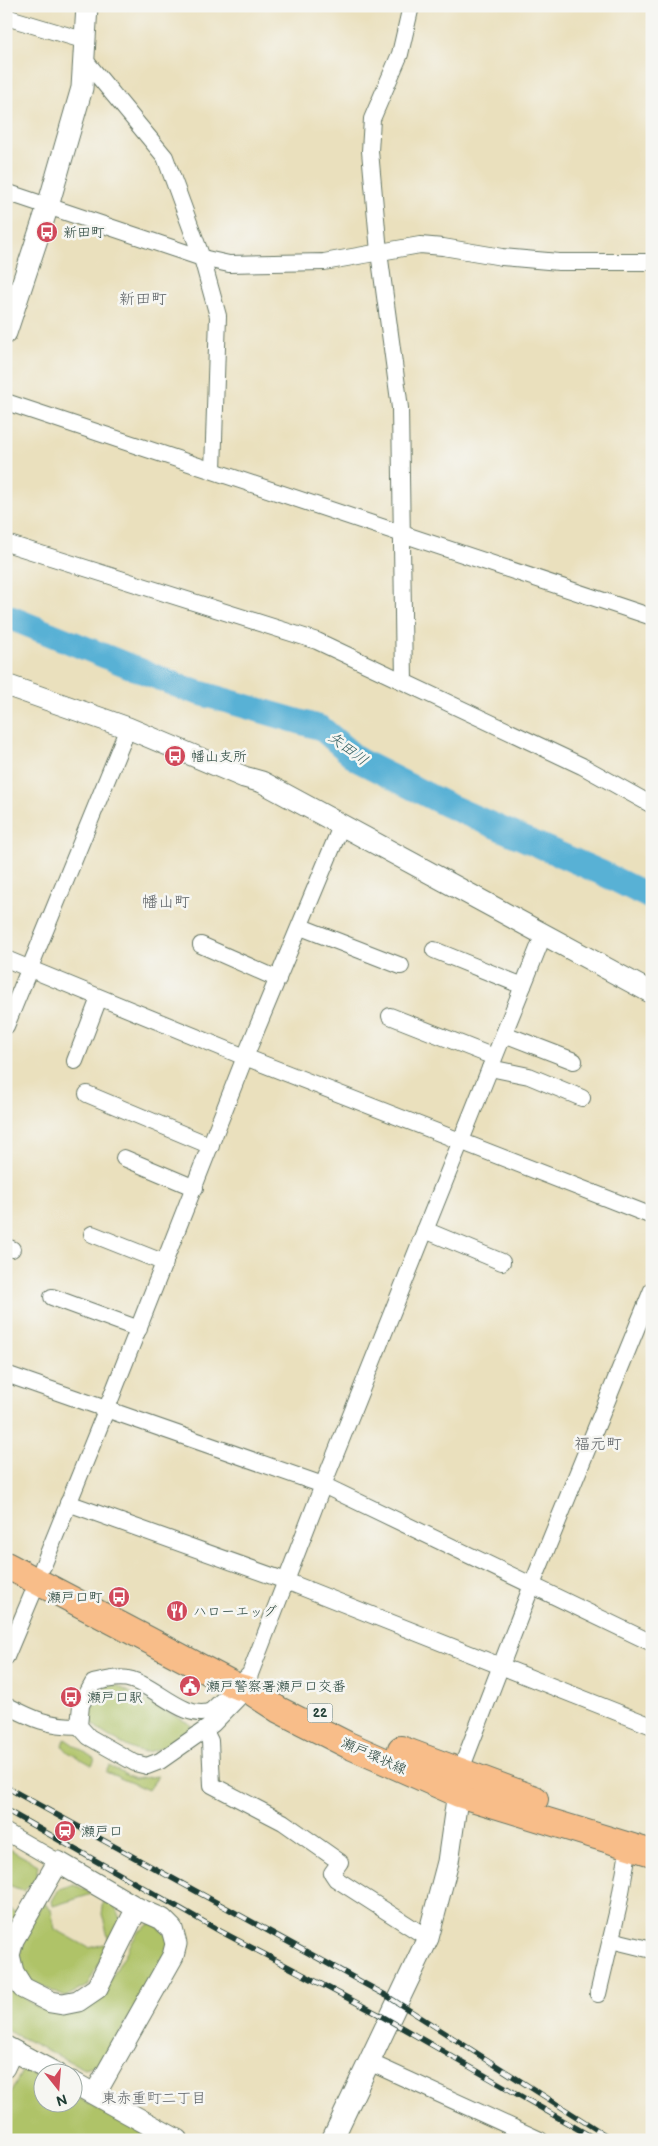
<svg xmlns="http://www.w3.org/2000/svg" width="658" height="2146" font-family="'Balsamiq Sans','Klee One',sans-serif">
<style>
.green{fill:#afc368;stroke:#67804e}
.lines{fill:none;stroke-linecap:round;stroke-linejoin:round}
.river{stroke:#58b1d5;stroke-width:25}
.minor-casing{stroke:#667664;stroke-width:18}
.tertiary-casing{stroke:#667664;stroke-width:23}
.primary-casing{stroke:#667664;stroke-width:28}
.minor{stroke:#fff;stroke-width:16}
.tertiary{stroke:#fff;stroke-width:21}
.primary{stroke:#f8bd89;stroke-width:26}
.rail-casing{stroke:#1f3d34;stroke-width:5.5}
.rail{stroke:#f6f6f2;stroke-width:4;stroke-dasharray:11;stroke-linecap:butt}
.labels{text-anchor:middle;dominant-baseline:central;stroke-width:5;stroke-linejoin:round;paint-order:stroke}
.shield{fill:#f6f6f2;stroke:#60746d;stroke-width:1}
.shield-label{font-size:12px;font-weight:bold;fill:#1f3d34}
.poi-label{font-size:14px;fill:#1f3d34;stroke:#f6f6f2;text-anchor:start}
.street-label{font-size:14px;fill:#1f3d34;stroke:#f6f6f2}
.water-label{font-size:15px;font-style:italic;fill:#2d5a5c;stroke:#f6f6f2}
.neighbourhood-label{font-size:15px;fill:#5e6367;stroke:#f6f6f2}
.quarter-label{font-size:16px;fill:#5e6367;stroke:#f6f6f2}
</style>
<rect width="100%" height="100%" fill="#f6f6f2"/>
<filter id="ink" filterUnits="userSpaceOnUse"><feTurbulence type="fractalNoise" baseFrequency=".02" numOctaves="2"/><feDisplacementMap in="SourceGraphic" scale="10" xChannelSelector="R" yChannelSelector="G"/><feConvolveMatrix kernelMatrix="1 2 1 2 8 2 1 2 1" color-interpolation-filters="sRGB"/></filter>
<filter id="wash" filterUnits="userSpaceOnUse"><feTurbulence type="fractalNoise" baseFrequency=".0096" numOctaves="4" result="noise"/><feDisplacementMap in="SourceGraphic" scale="20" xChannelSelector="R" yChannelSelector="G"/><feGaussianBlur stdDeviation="1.12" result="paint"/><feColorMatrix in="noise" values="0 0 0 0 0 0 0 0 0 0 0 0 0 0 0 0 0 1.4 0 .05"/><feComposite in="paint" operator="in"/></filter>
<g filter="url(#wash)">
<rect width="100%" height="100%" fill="#eae0bd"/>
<g class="green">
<path d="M 108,1685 L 116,1685 L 190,1724 L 192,1729 C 178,1737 160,1752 144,1752 C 135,1752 127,1746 119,1742 C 83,1723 84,1715 108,1685 Z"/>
<path d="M 65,1739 L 95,1759 L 92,1765 L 68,1752 L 62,1745 Z"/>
<path d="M 109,1766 L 134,1779 L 158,1776 L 148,1790 L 106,1772 Z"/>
<path d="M 6,1847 L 38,1865 L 36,1879 L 24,1891 L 6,1884 Z"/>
<path d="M 74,1884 L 92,1894 L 53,1906 L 52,1901 L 59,1889 Z"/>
<path d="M 104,1900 L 116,1908 L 121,1922 L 109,1941 L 102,1914 Z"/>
<path d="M 43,1902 L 51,1909 L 55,1929 L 89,1948 L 104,1944 L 107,1947 L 87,1986 L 65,1997 L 25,1978 C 12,1947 29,1929 43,1902 Z"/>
<path d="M 6,1906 L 16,1913 L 6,1933 Z"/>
<path d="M 153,1922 L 173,1941 L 102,2064 L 85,2069 L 6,2030 L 6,1978 L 16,1993 L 40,2009 L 73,2011 L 106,1987 L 138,1932 Z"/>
<path d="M 23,2069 L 42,2079 L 42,2104 L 72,2104 L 73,2095 L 155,2140 L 6,2140 L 6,2102 Z"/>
</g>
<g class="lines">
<path class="river" d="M 6,616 L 186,689 L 321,728 L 358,760 L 447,805 L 602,873 L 652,898"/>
</g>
</g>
<g filter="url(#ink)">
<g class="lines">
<g class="minor-casing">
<g id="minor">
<path d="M 6,17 L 86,41"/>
<path d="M 84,59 L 165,157 L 202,258 L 218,316 L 213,470"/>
<path d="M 6,192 L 202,258 L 229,264 L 324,262 L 420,245 L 443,247 L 502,257 L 559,262 L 652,262"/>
<path d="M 6,402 L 652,617"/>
<path d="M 6,543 L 317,641 L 582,766 L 652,805"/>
<path d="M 404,681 L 400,408 L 379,252 L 370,151 L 372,119 L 400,54 L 411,6"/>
<path d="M 301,927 L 401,966"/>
<path d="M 201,945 L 278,979"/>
<path d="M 434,950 L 523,986"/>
<path d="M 6,959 L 245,1057 L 652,1216"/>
<path d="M 390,1016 L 494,1057"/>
<path d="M 6,1026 L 128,728"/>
<path d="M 504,1034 L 574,1061"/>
<path d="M 75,1061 L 99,998"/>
<path d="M 490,1068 L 529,1076 L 582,1098"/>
<path d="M 87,1094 L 211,1146"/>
<path d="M 124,1158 L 195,1188"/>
<path d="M 425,1230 L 502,1262"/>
<path d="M 92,1234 L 165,1263"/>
<path d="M 6,1247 L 12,1249"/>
<path d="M 52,1297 L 139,1329"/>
<path d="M 6,1374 L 323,1485 L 652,1643"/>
<path d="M 68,1503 L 286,1581 L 652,1726"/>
<path d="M 43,1566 L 107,1408 L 245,1057 L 342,824"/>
<path d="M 6,1657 L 38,1581"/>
<path d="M 250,1674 L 211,1711 C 187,1722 156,1687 132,1680 C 119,1676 106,1680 93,1683 L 81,1705 L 79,1726 L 89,1737 L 135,1763 L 147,1766 L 160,1761 L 213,1724 L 247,1689 L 250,1674 L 323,1485 L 543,936"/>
<path d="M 6,1705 C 33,1719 48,1726 79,1726"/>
<path d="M 205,1731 L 210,1741 L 212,1785 L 283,1822 L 340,1862 L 332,1873 L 336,1879 L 428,1938"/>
<path d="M 460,1772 L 532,1585 L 652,1290"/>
<path d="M 6,1832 L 58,1862"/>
<path d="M 611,1940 L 652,1950"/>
<path d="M 598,1994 L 618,1909 L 629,1846"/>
<path d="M 369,2062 L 540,2140"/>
<path d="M 6,2069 L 14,2052"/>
</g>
</g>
<g class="tertiary-casing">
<g id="tertiary">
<path d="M 6,333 L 48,206 L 82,88 L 87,6"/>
<path d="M 6,685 L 128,728 L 244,777 L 262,782 L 652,993"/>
<path d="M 6,2047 L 57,2074"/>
<path d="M 72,2082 L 177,2140"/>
<path d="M 95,2094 L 173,1956 L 176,1944 L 172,1929 L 162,1919 L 137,1908 L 58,1862 L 13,1940 L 9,1955 L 13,1972 L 23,1988 L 51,2002 L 63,2004 L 78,2001 L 97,1988 L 137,1908"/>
<path d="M 332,2140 L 428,1938 L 448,1862 L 460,1778"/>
</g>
</g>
<g class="primary-casing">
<g id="primary">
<path d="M 6,1565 L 236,1686 L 247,1689 L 279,1710 L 348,1745 L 459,1794 L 652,1853"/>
<path d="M 401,1749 L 535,1799"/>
</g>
</g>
<use href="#minor" class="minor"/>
<use href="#tertiary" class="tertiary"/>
<use href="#primary" class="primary"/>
<g class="rail-casing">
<g id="rail">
<path d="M 6,1787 L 387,1996 L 613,2140"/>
<path d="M 6,1810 L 220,1931 L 378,2014 L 597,2140"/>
</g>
</g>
<use href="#rail" class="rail"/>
</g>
</g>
<defs>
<g id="bus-disc" transform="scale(1.125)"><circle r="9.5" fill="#d1495b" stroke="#f6f6f2"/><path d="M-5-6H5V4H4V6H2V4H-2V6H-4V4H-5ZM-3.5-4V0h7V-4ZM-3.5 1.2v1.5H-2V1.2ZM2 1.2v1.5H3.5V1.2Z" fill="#fff"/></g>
<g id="restaurant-disc" transform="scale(1.125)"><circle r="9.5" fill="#d1495b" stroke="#f6f6f2"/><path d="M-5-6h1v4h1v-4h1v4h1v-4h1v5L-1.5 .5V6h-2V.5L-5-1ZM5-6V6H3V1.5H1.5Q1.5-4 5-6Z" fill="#fff"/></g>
<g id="civic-disc" transform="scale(1.125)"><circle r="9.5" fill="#d1495b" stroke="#f6f6f2"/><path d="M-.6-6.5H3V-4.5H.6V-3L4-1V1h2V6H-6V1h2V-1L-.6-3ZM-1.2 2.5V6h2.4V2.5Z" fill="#fff"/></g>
<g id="station-disc" transform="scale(1.125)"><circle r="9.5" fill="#d1495b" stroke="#f6f6f2"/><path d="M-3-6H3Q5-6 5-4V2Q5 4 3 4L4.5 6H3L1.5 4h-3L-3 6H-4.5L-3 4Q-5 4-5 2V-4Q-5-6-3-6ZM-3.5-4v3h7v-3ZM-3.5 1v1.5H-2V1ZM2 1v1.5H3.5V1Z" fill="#fff"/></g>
</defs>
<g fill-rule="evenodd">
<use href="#bus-disc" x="47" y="232"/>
<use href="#bus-disc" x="175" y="756"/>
<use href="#bus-disc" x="119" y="1597"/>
<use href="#restaurant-disc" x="177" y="1611"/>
<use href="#civic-disc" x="190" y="1686"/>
<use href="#bus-disc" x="71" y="1697"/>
<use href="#station-disc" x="65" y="1831"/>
</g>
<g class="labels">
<rect class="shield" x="307.5" y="1703.5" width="25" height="19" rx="4"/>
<g class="shield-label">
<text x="320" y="1713">22</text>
</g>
<g class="poi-label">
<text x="63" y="232">新田町</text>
<text x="191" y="756">幡山支所</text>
<text x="103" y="1597" text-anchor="end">瀬戸口町</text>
<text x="193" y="1611">ハローエッグ</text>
<text x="206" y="1686">瀬戸警察署瀬戸口交番</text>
<text x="87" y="1697">瀬戸口駅</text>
<text x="81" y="1831">瀬戸口</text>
</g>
<g class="street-label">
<text transform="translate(374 1756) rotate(24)">瀬戸環状線</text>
</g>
<g class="water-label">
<text transform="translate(348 749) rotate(37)">矢田川</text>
</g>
<g class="neighbourhood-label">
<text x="154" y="2098">東赤重町二丁目</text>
</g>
<g class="quarter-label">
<text x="143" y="299">新田町</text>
<text x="166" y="902">幡山町</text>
<text x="598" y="1444">福元町</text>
</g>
</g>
<rect width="658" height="2146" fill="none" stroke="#f6f6f2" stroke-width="25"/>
<g transform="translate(58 2088) rotate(163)"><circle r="24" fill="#f6f6f2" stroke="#a0aca6"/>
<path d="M0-4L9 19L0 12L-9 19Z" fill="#d1495b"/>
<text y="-8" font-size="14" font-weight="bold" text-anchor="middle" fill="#1f3d34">N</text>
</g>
</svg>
